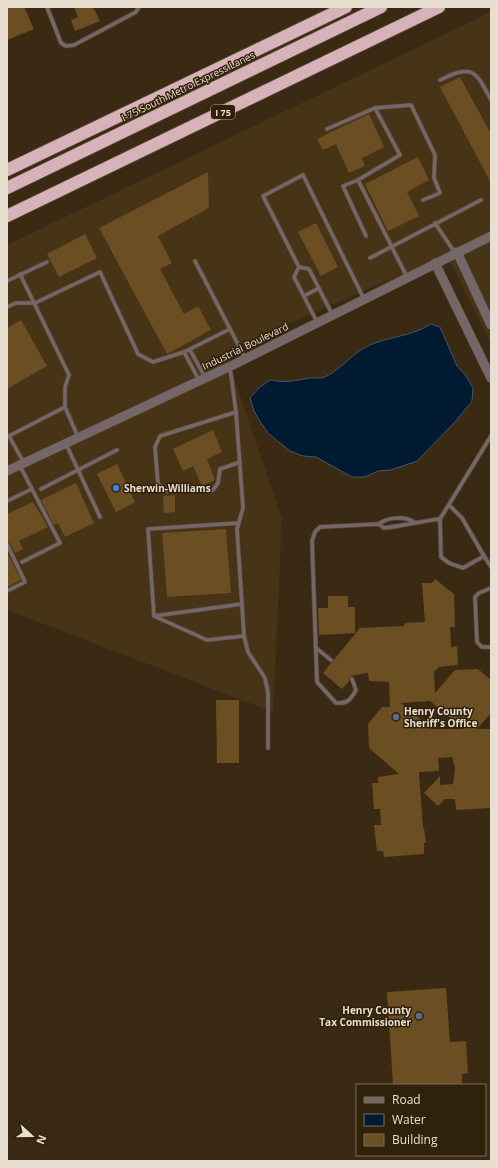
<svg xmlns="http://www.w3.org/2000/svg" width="498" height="1168" font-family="'Open Sans',sans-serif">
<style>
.built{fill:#473315}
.water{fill:#001a31;stroke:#465561}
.building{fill:#6c4e23;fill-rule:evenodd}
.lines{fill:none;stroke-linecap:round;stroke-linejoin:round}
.service-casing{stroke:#564732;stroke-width:5}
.tertiary-casing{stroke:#564732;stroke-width:10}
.motorway-casing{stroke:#564732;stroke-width:14}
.service{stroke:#756668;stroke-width:3.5}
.tertiary{stroke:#756668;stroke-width:9}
.motorway{stroke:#d7b2b9;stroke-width:12}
.shop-dot{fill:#3f7fe0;stroke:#30210a;stroke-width:1.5}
.service-dot{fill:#5c6f8a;stroke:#30210a;stroke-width:1.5}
.labels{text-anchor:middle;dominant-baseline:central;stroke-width:3;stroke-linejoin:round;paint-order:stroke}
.shield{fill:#30210a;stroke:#b2a695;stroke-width:1}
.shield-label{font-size:9px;font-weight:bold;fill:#e9dfd1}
.street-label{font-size:10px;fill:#e9dfd1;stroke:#30210a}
.poi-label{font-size:10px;font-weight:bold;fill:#e9dfd1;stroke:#30210a;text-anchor:start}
</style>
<rect width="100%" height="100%" fill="#3a2a14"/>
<path class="built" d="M 491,12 L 491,344 L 447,255 L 225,351 L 282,519 L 273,712 L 7,610 L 7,245 Z"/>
<path class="water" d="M 431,324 L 440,327 L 457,366 L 466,376 L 473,388 L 472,401 L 455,422 L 417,461 L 391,470 L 378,471 L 365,477 L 352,477 L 316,457 L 303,456 L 290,451 L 269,434 L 261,423 L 254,411 L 250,398 L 259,388 L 270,380 C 289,383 292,381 310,378 C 315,377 320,379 325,377 C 342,369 353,352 370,345 C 391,336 413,336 431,324 Z"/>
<g class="building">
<path d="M 7,7 L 24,7 L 34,29 L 7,40 Z"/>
<path d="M 74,7 L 93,7 L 100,21 L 75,31 L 71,20 L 78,17 Z"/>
<path d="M 460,77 L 491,134 L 491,183 L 440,87 Z"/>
<path d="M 369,114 L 384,147 L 362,158 L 365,166 L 349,173 L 336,144 L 323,150 L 317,139 Z"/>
<path d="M 418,157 L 429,180 L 407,192 L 419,216 L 388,231 L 365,184 Z"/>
<path d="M 208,172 L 209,208 L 158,236 L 172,263 L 160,269 L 184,314 L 198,306 L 211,330 L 167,354 L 99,228 Z"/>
<path d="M 316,223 L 338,267 L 321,276 L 298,232 Z"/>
<path d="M 85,234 L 97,258 L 59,277 L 47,254 Z"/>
<path d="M 21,320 L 47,366 L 7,389 L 7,328 Z"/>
<path d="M 213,430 L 222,452 L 207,459 L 215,480 L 202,486 L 193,466 L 183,471 L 173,449 Z"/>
<path d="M 117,464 L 135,502 L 116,512 L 97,474 Z"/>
<path d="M 76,483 L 94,523 L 65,537 L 58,523 L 54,525 L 41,500 Z"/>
<path d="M 175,495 L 175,512 L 164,513 L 163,496 Z"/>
<path d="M 33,502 L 48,527 L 19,541 L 23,549 L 15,553 L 10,543 L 7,541 L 7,514 Z"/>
<path d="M 226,529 L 231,593 L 167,597 L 162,533 Z"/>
<path d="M 7,552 L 21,580 L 7,587 Z"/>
<path d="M 435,579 L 454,594 L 455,627 L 450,627 L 451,647 L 457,646 L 458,665 L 439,667 L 434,672 L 435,693 L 455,670 L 478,669 L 491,680 L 491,713 L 477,729 L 491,729 L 491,808 L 456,810 L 455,799 L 445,799 L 438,806 L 424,793 L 440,776 L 440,785 L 453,784 L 455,768 L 452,757 L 438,758 L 439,771 L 419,772 L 423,828 L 424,828 L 426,843 L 424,843 L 424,854 L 384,857 L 383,851 L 377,851 L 374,825 L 381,825 L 380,809 L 374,809 L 372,783 L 378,783 L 378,777 L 399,774 L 369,748 L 368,724 L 382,707 L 390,707 L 389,682 L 369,681 L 368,673 L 355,675 L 350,677 L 349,681 L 342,689 L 323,673 L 360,628 L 404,626 L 405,623 L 425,622 L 422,583 L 432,583 ZM 430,701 L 435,705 L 463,729 L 432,729 L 401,703 Z"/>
<path d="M 328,596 L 348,596 L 348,607 L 355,607 L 355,633 L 319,635 L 318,608 L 328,608 Z"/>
<path d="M 216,700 L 239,700 L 239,763 L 217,763 Z"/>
<path d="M 446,988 L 450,1042 L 466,1041 L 468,1073 L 462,1074 L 462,1085 L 393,1085 L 387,992 Z"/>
</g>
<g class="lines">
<g class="service-casing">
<g id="service">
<path d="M 47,7 L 61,43 L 66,46 L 74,45 L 136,12 L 139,7"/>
<path d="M 440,80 C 473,64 475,70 491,100"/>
<path d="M 375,108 L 411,105 L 435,155 L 434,178 L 440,193 L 423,200"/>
<path d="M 327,129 L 375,108 L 400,155 L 358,180 L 407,277"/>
<path d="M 358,180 L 343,186 L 366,236"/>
<path d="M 435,223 L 455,253"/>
<path d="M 370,258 L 481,200"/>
<path d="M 195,261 L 245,358"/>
<path d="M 299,267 L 309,269 L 332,314"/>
<path d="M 7,281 L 47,262"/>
<path d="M 304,296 L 319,288"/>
<path d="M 7,307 L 16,303 L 35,303 L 100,272 L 138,354 L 153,362 L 184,352 L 230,329"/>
<path d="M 317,322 L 294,277 L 299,267 L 263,196 L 303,175 L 364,299"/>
<path d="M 190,350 L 205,377"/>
<path d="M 184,352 L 199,380"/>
<path d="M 230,367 L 236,412 L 243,508 L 237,529 L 244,636 L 207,640 L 154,616 L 148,529 L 239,523"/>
<path d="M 65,407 L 78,437"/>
<path d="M 236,412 L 160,436 L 155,447 L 158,484 L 167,491 L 213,490 L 218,483 L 220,469 L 240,462"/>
<path d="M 9,436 L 24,463"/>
<path d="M 491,436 L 440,519 L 441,557 L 449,563 L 463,568 L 484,556 L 491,567"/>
<path d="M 7,437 L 65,407 L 65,387 L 69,375 L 20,274"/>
<path d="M 66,444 L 100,517"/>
<path d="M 20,466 L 60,543 L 22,562"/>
<path d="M 41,489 L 117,450"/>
<path d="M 7,501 L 32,489"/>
<path d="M 449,505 L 462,518 L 484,556"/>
<path d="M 414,522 C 405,516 387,517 379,524 L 384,528 C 403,526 421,521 440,519"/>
<path d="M 7,544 L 25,582 L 7,591"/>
<path d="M 491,588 L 479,593 L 475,597 L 477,642 L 482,647 L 491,647"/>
<path d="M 154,616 L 242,604"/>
<path d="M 244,636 L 248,652 L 265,678 L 268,693 L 268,748"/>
<path d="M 316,648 L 331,660"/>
<path d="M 352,679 L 356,690 C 351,699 348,704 336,703 L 317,682 L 312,541 L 315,532 L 320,527 L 379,524"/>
</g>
</g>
<g class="tertiary-casing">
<g id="tertiary">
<path d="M 457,252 L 491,325"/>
<path d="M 435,263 L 491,378"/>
<path d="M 7,471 L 235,364 L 491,236"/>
</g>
</g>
<g class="motorway-casing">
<g id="motorway">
<path d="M 7,170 L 346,7"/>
<path d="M 7,188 L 381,7"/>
<path d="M 7,216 L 439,7"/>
</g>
</g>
<use href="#service" class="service"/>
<use href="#tertiary" class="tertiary"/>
<use href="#motorway" class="motorway"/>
</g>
<circle class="shop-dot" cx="116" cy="488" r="4"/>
<g class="service-dot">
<circle cx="396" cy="717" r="4"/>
<circle cx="419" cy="1016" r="4"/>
</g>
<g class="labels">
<rect class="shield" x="211" y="105" width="24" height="14" rx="3"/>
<g class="shield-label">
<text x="223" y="112">I 75</text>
</g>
<g class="street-label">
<text transform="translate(188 86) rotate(-26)">I-75 South Metro Express Lanes</text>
<text transform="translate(245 346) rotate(-26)">Industrial Boulevard</text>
</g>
<g class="poi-label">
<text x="124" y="488">Sherwin-Williams</text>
<text x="404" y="711">Henry County<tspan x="404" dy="12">Sheriff's Office</tspan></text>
<text x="411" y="1010" text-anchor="end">Henry County<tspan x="411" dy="12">Tax Commissioner</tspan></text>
</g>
</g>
<rect width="498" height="1168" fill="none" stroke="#e9dfd1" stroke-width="16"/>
<rect x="356" y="1084" width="130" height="72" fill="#30210a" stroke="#7a6d5a"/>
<rect x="364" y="1097" width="20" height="6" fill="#756668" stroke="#7a6d5a"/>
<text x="392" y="1104" font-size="12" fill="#e9dfd1">Road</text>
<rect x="364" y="1114" width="20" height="12" fill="#001a31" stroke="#7a6d5a"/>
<text x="392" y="1124" font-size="12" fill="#e9dfd1">Water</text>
<rect x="364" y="1134" width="20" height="12" fill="#6c4e23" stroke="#7a6d5a"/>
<text x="392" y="1144" font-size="12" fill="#e9dfd1">Building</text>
<g transform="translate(32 1136) rotate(111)" stroke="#30210a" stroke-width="3" paint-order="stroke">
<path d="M0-3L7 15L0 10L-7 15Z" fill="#e9dfd1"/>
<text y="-6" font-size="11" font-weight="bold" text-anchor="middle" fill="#e9dfd1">N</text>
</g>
</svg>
